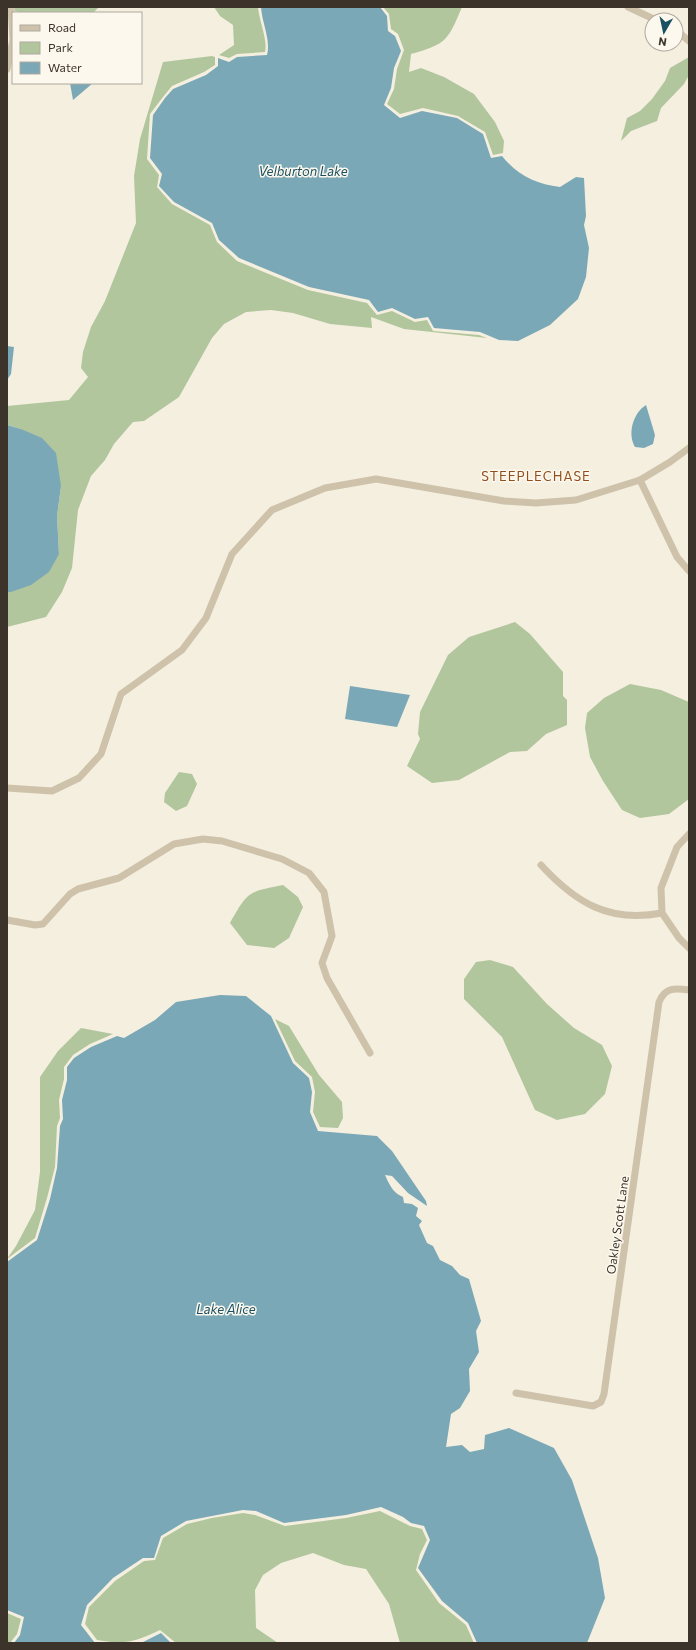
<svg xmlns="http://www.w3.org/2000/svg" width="696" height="1650" font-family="Commissioner,sans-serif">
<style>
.green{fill:#b1c69d}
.water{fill:#7ba8b6}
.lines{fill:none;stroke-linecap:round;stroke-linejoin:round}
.street{stroke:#cfc2aa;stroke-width:7}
.labels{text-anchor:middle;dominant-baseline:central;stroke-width:3;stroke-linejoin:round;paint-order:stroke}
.street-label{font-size:12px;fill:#3c332a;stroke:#fcf8ed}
.water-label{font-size:13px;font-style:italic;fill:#1b5062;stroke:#fcf8ed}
.neighbourhood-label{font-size:13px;letter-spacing:1px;fill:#934e1b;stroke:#fcf8ed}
</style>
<rect width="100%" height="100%" fill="#f5efe0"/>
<g class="green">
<path d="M 14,7 L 99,7 L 93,13 L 22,13 L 15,11 Z"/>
<path d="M 214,7 L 258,7 C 259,21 268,40 265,52 L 237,54 L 229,58 L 219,55 L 234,45 L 233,25 L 220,16 Z"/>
<path d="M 383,7 L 462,7 C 448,40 447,44 411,54 L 409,72 L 421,68 L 444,77 L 474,94 L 495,122 L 504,141 L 503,153 L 493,155 L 485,132 L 458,116 L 423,108 L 400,114 L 387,104 L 394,89 L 397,69 L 404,50 L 398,34 L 391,29 L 389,14 Z"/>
<path d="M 212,56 L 215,57 L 215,65 L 204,72 L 172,86 L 163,97 L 150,114 L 147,159 L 159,175 L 157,187 L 172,204 L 210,225 L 217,242 L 237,261 L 308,290 L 367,303 L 377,315 L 392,311 L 415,322 L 427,320 L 433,331 L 479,335 L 487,338 L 404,329 L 371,317 L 372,328 L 330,324 L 293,313 L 271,310 L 246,312 L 224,324 L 212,338 L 179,397 L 144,421 L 133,422 L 114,444 L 105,460 L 91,476 L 78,510 L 72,568 L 62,592 L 46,617 L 7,627 L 7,592 L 11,592 L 59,554 L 57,516 L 61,486 L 21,429 L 7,425 L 7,406 L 69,400 L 88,377 L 81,368 L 83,352 L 91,327 L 105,301 L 136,223 L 134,176 L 140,139 L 163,62 Z"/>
<path d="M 689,57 L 689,75 L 684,84 L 661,108 L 657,121 L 631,131 L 621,141 L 627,118 L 640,111 L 652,99 L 665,81 L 670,68 Z"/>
<path d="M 515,622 L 530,634 L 563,672 L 563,696 L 567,700 L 567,725 L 546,734 L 527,751 L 510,752 L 459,780 L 432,783 L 407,766 L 420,739 L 418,734 L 420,712 L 448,655 L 469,637 Z"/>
<path d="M 630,684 L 661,690 L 689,702 L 689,799 L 669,814 L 640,818 L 622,810 L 603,781 L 590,757 L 585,728 L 587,713 L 604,698 Z"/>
<path d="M 179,772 L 192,774 L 197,784 L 187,806 L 176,811 L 164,802 L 165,793 Z"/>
<path d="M 283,885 L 298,897 L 303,907 L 289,938 L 274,948 L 247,945 L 230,923 C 248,891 248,892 283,885 Z"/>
<path d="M 490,960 L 513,967 L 547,1004 L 574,1028 L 602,1045 L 612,1066 L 605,1094 L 585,1114 L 557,1120 L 535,1110 L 502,1037 L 464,999 L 464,979 L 476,962 Z"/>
<path d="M 275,1019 L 289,1026 L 319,1075 L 342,1102 L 343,1118 L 338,1128 L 320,1127 L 313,1112 L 315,1092 L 312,1077 L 295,1061 Z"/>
<path d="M 81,1028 L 113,1034 L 90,1044 L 73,1055 L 64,1067 L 64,1079 L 59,1100 L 60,1118 L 57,1126 L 55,1167 L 47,1198 L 35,1238 L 7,1259 L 16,1246 L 35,1210 L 40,1172 L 40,1077 L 58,1051 Z"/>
<path d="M 380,1511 L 410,1526 L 422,1529 L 427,1540 L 420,1554 L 416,1570 L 439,1603 L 466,1625 L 474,1643 L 400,1643 L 389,1604 L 366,1569 L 344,1565 L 313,1553 L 281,1563 L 263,1575 L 255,1590 L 256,1628 L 278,1643 L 176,1643 L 160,1630 C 134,1642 127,1645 97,1640 L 85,1624 L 89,1607 L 115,1581 L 144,1561 L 155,1560 L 163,1538 L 187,1524 L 212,1518 L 243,1513 L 255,1515 L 285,1526 L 346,1518 Z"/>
<path d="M 7,1613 L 21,1619 L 17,1634 L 10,1643 L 7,1643 Z"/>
</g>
<g class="water">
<path d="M 261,7 L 380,7 L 387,16 L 388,31 L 395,36 L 401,51 L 394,68 L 391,88 L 384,105 L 400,118 L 422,111 L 457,118 L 483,134 L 491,158 L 502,156 C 518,176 536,184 560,187 L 576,177 L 584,178 L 586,216 L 584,225 L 589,248 L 586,277 L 578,299 L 550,325 L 518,341 L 499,340 L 480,332 L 434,328 L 428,317 L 415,319 L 392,308 L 378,312 L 369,300 L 309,287 L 239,258 L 219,240 L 212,223 L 174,202 L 159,186 L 162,174 L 150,158 L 153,115 L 165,98 L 173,89 L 206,75 L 218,66 L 218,58 L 229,62 L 237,57 L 267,55 C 271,40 262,23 261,7 Z"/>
<path d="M 70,83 L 93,83 L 73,100 Z"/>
<path d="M 7,346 L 14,347 L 11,374 L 7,380 Z"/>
<path d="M 646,405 L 655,435 L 653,444 L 644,448 L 635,447 C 627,434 633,413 646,405 Z"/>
<path d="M 7,425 L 21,429 L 42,438 L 56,453 L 61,486 L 57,516 L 59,554 L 49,572 L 31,585 L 11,592 L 7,592 Z"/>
<path d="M 350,686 L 410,695 L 397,727 L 345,719 Z"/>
<path d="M 220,995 L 246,996 L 271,1016 L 293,1063 L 309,1078 L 312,1092 L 310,1112 L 318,1131 L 377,1136 L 392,1151 L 426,1201 L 427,1206 L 408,1193 L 392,1176 L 385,1175 C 389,1184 393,1193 403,1197 L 404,1203 L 412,1204 L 418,1208 L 416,1216 L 422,1221 L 419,1225 L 427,1243 L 433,1246 L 440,1260 L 452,1266 L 460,1275 L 469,1279 L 481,1321 L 476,1331 L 479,1352 L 469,1369 L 470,1391 L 460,1408 L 451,1414 L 446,1447 L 462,1445 L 470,1452 L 484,1449 L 485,1435 L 509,1428 L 554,1448 L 572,1480 L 598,1558 L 605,1598 L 587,1643 L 477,1643 L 468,1623 L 442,1601 L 418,1568 L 430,1540 L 424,1526 L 411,1523 L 403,1517 L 381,1507 L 346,1515 L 284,1523 L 256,1511 L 243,1510 L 186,1521 L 161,1536 L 154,1558 L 143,1558 L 113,1578 L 87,1605 L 81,1625 L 95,1643 L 14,1643 L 20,1635 L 24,1617 L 7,1610 L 7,1262 L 37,1240 L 50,1199 L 57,1168 L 60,1126 L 63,1119 L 62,1100 L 67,1080 L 67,1067 L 74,1058 L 91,1047 L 117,1036 L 124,1038 L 155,1020 L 176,1002 Z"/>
<path d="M 161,1633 L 171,1643 L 141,1643 Z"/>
</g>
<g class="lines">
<g class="street">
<path d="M 628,7 L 656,20"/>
<path d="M 676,30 L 689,41"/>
<path d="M 7,69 L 13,40 L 11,7"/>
<path d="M 640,480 L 677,557 L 689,571"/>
<path d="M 7,788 L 52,791 L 79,778 L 101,754 L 121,694 L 182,650 L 206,618 L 232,554 L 272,510 L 325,488 L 376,479 L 504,501 L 536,503 L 576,500 L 640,480 L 670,462 L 689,448"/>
<path d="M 689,834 L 677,847 L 661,888 L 662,913 L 679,938 L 689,948"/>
<path d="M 541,865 C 576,903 609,923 662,913"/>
<path d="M 7,920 L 35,925 L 43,924 L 70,894 L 78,889 L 119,878 L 174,844 L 203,839 L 222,841 L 282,859 L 309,873 L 324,892 L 332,936 L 322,963 L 327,978 L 370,1053"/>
<path d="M 516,1393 L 593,1406 L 601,1402 L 604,1394 L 659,1002 C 665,987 675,988 689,990"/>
</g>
</g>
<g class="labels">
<g class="street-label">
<text transform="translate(617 1225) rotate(-82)">Oakley Scott Lane</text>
</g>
<g class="water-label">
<text x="303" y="171">Velburton Lake</text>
<text x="226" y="1309">Lake Alice</text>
</g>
<g class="neighbourhood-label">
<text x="536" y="476">STEEPLECHASE</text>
</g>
</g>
<rect width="696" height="1650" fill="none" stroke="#3c332a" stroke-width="16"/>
<rect x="12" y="12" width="130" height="72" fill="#fcf8ed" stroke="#afa99f"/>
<rect x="20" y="25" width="20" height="6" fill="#cfc2aa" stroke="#afa99f"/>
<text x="48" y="32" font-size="12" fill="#3c332a">Road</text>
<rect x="20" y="42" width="20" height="12" fill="#b1c69d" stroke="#afa99f"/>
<text x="48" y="52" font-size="12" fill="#3c332a">Park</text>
<rect x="20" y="62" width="20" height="12" fill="#7ba8b6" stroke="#afa99f"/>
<text x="48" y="72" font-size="12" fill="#3c332a">Water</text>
<g transform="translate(664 32) rotate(189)"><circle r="19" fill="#fcf8ed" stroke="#afa99f"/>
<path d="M0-3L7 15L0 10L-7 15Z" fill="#1b5062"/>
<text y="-6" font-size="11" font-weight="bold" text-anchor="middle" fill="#3c332a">N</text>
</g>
</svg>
